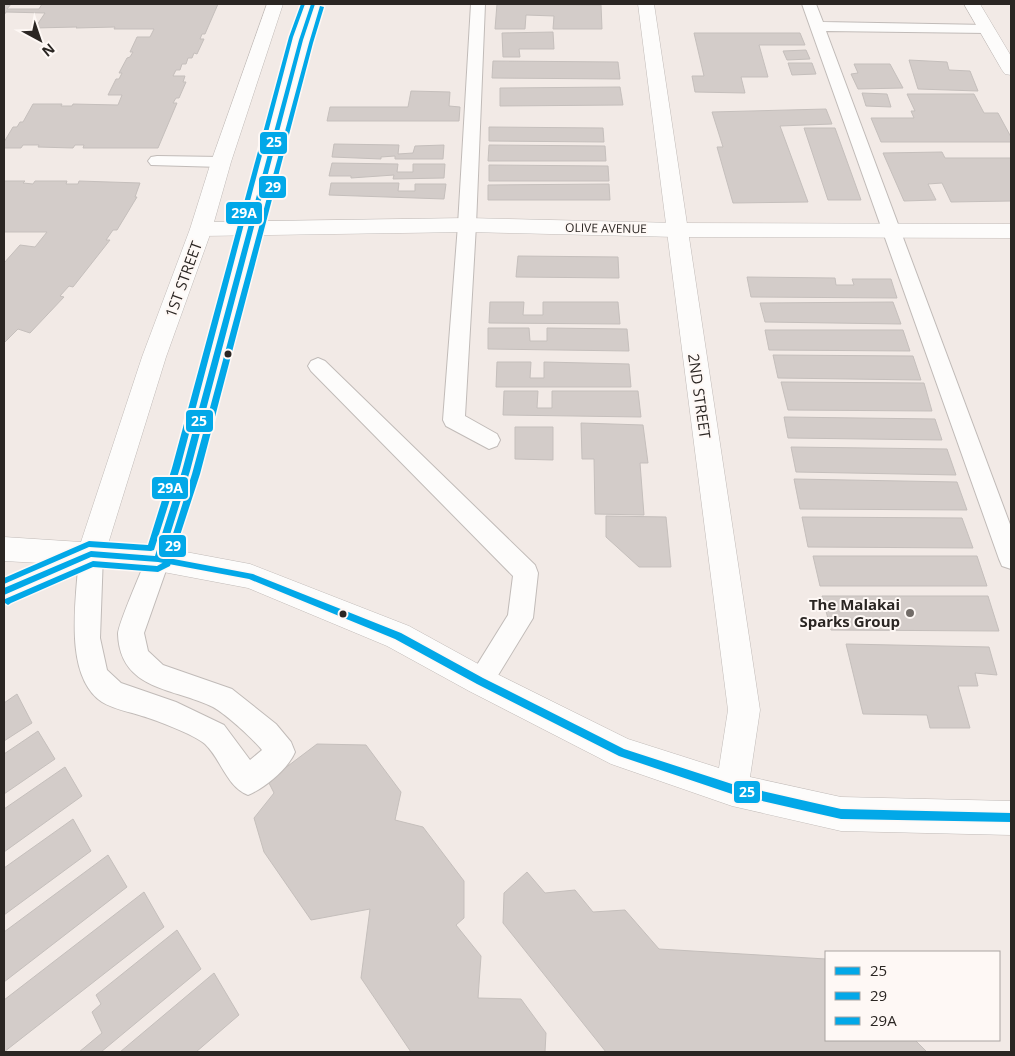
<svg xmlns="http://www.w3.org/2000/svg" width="1015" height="1056" font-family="'Open Sans',sans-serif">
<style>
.building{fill:#d3ccc9;stroke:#c5bfbc}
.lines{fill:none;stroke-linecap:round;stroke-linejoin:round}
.service-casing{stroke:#c1bbb8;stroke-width:2}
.minor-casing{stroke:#c1bbb8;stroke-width:1}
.tertiary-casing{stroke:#c1bbb8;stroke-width:1}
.service{fill:#fdfcfb;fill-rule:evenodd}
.minor{fill:#fdfcfb;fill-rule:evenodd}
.tertiary{fill:#fdfcfb;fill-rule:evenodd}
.bus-1-casing{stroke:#fef8f5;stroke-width:3}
.bus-2-casing{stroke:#fef8f5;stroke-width:3}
.bus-3-casing{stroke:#fef8f5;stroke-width:3}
.bus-1{fill:#02a8e8;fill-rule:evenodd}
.bus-2{fill:#02a8e8;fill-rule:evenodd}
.bus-3{fill:#02a8e8;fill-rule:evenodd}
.bus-dot{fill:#2b2623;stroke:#fef8f5;stroke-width:2}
.poi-dot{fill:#716b67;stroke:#fef8f5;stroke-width:2}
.labels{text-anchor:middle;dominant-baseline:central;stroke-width:4;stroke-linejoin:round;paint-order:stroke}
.far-street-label{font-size:12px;fill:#2b2623;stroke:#fef8f5}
.street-label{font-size:15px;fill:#2b2623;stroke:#fef8f5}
.poi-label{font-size:15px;font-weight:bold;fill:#2b2623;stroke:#fef8f5;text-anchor:end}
.line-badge{stroke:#fef8f5;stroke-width:2}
.badge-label{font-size:14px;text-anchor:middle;font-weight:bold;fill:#fff}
</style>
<rect width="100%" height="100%" fill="#f2eae6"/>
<g class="building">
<path d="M 4,4 L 11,4 L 7,9 L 39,9 L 42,4 L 218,4 L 205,34 L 202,34 L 200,39 L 204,39 L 197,54 L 194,53 L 192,58 L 188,58 L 186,64 L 182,64 L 180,70 L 176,70 L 173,76 L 185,76 L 183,82 L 186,82 L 179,98 L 176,98 L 173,103 L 177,103 L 158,148 L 83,148 L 84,145 L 75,145 L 73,148 L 38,147 L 39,145 L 23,145 L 21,148 L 4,148 L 4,142 L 13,127 L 17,127 L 20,122 L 23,122 L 33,104 L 62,104 L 61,106 L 72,106 L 73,104 L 118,105 L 122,95 L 108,95 L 116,79 L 119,79 L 122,73 L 119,73 L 127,58 L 130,57 L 133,52 L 130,52 L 137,37 L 150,37 L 154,29 L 114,29 L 115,27 L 76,28 L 77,27 L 35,28 L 45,13 L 6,12 L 4,15 Z"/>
<path d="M 497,4 L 601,5 L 602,29 L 553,29 L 554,16 L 526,15 L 525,29 L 495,29 Z"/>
<path d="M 553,32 L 554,49 L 519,49 L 520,57 L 503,57 L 502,33 Z"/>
<path d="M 694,33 L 800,33 L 805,45 L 759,45 L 768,77 L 741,77 L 745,93 L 695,92 L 692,76 L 704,76 Z"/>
<path d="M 806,50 L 810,59 L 787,60 L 783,51 Z"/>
<path d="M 909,60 L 947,62 L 949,70 L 970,71 L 978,91 L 918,89 Z"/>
<path d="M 493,61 L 618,62 L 620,79 L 492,78 Z"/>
<path d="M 788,63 L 812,63 L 816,74 L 792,75 Z"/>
<path d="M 854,64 L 890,64 L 903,88 L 858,89 L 851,74 L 858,73 Z"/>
<path d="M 620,87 L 623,105 L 500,106 L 500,88 Z"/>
<path d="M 411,91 L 450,92 L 449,106 L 460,107 L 459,121 L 327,121 L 330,107 L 408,107 Z"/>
<path d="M 862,93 L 887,94 L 891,107 L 866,106 Z"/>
<path d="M 907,94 L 974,94 L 984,113 L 998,113 L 1011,137 L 1011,142 L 881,142 L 871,118 L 914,118 L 911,111 L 915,111 Z"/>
<path d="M 826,109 L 832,124 L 780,126 L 808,202 L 733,203 L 717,147 L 723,147 L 712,112 Z"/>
<path d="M 489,127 L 603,128 L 604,142 L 489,141 Z"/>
<path d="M 804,128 L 835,128 L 861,200 L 828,200 Z"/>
<path d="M 334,144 L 399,145 L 398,154 L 413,153 L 415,146 L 444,145 L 443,159 L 395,159 L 395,156 L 381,157 L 381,159 L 332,157 Z"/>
<path d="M 489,145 L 605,146 L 606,161 L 488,161 Z"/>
<path d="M 942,152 L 945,158 L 1011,158 L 1011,201 L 951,202 L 942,183 L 928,184 L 936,200 L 904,201 L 883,153 Z"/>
<path d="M 332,163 L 398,164 L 397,172 L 413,172 L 413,164 L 445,164 L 444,178 L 393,179 L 394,175 L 351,178 L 351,176 L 329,176 Z"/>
<path d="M 489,165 L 608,166 L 609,181 L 489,181 Z"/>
<path d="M 4,181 L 25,181 L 23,183 L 33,184 L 35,181 L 67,181 L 66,184 L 78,184 L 79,181 L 140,183 L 135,197 L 137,197 L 117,230 L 113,230 L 106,240 L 110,240 L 73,287 L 69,286 L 60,296 L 64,297 L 30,333 L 18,329 L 4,343 L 4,263 L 20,245 L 35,247 L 47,232 L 4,232 Z"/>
<path d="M 331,183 L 399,183 L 398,191 L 415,191 L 415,184 L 446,184 L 444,199 L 329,195 Z"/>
<path d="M 609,184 L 610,200 L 488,200 L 488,185 Z"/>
<path d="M 518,256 L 618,257 L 619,278 L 516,277 Z"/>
<path d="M 747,277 L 835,278 L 836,285 L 854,285 L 852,279 L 891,279 L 897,298 L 751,297 Z"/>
<path d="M 490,302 L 524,302 L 523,315 L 543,315 L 543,302 L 618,302 L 620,324 L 489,323 Z"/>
<path d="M 893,302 L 901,324 L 765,322 L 760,303 Z"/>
<path d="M 488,328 L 529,328 L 530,341 L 547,341 L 547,328 L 627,329 L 629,351 L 488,349 Z"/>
<path d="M 765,330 L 903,330 L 910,351 L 769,350 Z"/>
<path d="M 773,355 L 913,356 L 921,380 L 778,378 Z"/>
<path d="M 497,362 L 531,362 L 530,378 L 544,378 L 544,362 L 629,364 L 631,387 L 496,387 Z"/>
<path d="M 781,382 L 924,383 L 932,411 L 788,410 Z"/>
<path d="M 504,391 L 538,391 L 537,408 L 552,408 L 552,391 L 638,391 L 641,417 L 503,415 Z"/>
<path d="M 784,417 L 935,419 L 942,440 L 788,438 Z"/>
<path d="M 581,423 L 643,425 L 648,463 L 640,463 L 644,515 L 595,514 L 594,459 L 582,459 Z"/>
<path d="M 515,427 L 553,427 L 553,460 L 515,459 Z"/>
<path d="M 791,447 L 947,449 L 956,475 L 796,472 Z"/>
<path d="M 794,479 L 957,482 L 967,510 L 800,509 Z"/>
<path d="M 606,516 L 666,517 L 671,567 L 639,567 L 606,537 Z"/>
<path d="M 802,517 L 962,518 L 973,548 L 808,547 Z"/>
<path d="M 813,556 L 977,556 L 987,586 L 820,586 Z"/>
<path d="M 822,596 L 988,596 L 999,631 L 831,630 Z"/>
<path d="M 846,644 L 989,647 L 997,675 L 975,673 L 978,686 L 958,686 L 970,728 L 930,728 L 927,715 L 863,714 Z"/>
<path d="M 17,694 L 32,723 L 4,741 L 4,703 Z"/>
<path d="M 38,731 L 55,759 L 4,794 L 4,754 Z"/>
<path d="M 317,744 L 366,745 L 401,792 L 395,820 L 423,827 L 464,881 L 464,918 L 456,925 L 481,956 L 478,998 L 521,999 L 546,1033 L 545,1052 L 411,1052 L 361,978 L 370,909 L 311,920 L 264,852 L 254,818 L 274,793 L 268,781 Z"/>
<path d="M 65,767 L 82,796 L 4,852 L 4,809 Z"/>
<path d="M 73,819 L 91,851 L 4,915 L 4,868 Z"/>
<path d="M 108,855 L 127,887 L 4,982 L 4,932 Z"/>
<path d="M 527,872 L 545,893 L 575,890 L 593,912 L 625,910 L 659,949 L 826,959 L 826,1040 L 915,1040 L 927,1052 L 606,1052 L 503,923 L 504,893 Z"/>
<path d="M 144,892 L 164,927 L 4,1052 L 4,1000 Z"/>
<path d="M 177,930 L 201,969 L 101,1052 L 79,1052 L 102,1033 L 92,1012 L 101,1004 L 96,995 Z"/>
<path d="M 214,973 L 239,1015 L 196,1052 L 120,1052 Z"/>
</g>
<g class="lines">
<g class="service-casing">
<g id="service">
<path d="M 471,4 L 485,4 L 476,225 L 465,416 L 497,434 L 500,440 L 497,446 L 489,449 L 446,426 L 443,420 L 458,225 Z"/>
<path d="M 802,4 L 816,4 L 823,22 L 987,25 L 992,26 L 994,29 L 992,32 L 987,33 L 826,31 L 1011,527 L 1011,569 L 1002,566 L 999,559 Z"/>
<path d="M 157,156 L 221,157 L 227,158 L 230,162 L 227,166 L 221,167 L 151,165 L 148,161 L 151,157 Z"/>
<path d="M 318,358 L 325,361 L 535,565 L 538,573 L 533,618 L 489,690 L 480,693 L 471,690 L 467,681 L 508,615 L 513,576 L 311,371 L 308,366 L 311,361 Z"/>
<path d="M 91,544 L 100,547 L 103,554 L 100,638 L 107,670 L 121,683 L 176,702 L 224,725 L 250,760 L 262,750 C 253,739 226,714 213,707 C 175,688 120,691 118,634 C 118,624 141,573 146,559 L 149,552 L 158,549 L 167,552 L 170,559 L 144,633 L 148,651 L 163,665 L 232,689 L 276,724 L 291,742 L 295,752 C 288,769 265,788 248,795 C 226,786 221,759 205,744 C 195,735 156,720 142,716 C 130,712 113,709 102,702 C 62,675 77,596 79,554 L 82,547 Z"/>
</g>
</g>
<g class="minor-casing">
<g id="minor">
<path d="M 964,4 L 980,4 L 1011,56 L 1011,75 L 1005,74 L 1002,70 Z"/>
<path d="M 467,218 L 677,223 L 1011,224 L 1011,238 L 677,237 L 467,232 L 201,236 L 194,234 L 190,229 L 194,224 L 201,222 Z"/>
</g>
</g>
<g class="tertiary-casing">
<path id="tertiary" d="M 267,4 L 283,4 L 231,162 L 212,229 L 166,357 L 108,544 L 148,546 L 173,471 L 292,40 L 305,4 L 321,4 L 310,40 L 199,471 L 175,550 L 250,564 L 409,626 L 491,671 L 628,739 L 719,768 L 728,710 L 638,4 L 654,4 L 760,710 L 750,777 L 841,797 L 1011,801 L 1011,835 L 841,831 L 732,806 L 611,764 L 469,691 L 387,646 L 248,588 L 158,571 L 91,567 L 4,605 L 4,579 L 40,563 L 4,561 L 4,537 L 81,542 L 142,357 L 190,229 L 211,162 Z"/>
</g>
<use href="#service" class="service"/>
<use href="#minor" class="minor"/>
<use href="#tertiary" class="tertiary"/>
<g class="bus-1-casing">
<path id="bus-1" d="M 311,4 L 315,4 L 303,40 L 190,471 L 163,557 L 253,574 L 401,633 L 483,678 L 624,749 L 732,784 L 841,809 L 1011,813 L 1011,822 L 841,819 L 732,794 L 619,756 L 477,684 L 395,639 L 249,579 L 158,562 L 91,557 L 4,595 L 4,588 L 91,551 L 155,556 L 182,471 L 299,40 Z"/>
</g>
<g class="bus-2-casing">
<path id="bus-2" d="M 320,6 L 324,7 L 313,43 L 200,474 L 170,566 L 158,572 L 93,567 L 11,603 L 8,605 L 5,603 L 4,601 L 5,599 L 93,561 L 157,566 L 164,562 L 192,474 L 309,43 Z"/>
</g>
<g class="bus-3-casing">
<path id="bus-3" d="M 301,4 L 305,4 L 293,37 L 180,468 L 154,550 L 151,551 L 89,547 L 4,584 L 4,578 L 89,541 L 148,545 L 172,468 L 289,37 Z"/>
</g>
<use href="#bus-1" class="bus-1"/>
<use href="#bus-2" class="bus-2"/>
<use href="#bus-3" class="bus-3"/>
</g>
<g class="bus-dot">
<circle cx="228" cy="354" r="4.5"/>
<circle cx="343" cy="614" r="4.5"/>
</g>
<circle class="poi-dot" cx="910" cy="613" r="5"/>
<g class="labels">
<g class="far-street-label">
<text transform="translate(606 228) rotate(1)">OLIVE AVENUE</text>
</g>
<g class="street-label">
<text transform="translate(183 279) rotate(-70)">1ST STREET</text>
<text transform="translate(700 396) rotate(82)">2ND STREET</text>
</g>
<g class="poi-label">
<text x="900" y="604">The Malakai<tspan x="900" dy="17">Sparks Group</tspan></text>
</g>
</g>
<g class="line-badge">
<rect x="259" y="131" width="29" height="24" rx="5" fill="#02a8e8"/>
<rect x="258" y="175" width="29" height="24" rx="5" fill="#02a8e8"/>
<rect x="225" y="201" width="38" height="24" rx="5" fill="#02a8e8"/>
<rect x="185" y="409" width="29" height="24" rx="5" fill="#02a8e8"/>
<rect x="151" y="476" width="38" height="24" rx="5" fill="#02a8e8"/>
<rect x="158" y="534" width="29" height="24" rx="5" fill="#02a8e8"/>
<rect x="733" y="780" width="28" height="24" rx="5" fill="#02a8e8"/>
</g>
<g class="badge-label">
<text x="274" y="147">25</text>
<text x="273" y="192">29</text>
<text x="244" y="218">29A</text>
<text x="199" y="426">25</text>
<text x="170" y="493">29A</text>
<text x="173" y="551">29</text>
<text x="747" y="797">25</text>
</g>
<rect width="1015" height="1056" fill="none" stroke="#2b2623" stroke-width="10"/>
<rect x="825" y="951" width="175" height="90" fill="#fef8f5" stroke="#aaa4a1"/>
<rect x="835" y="967" width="25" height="8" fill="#02a8e8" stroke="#aaa4a1"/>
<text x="870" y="976" font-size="15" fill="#2b2623">25</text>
<rect x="835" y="992" width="25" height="8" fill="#02a8e8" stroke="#aaa4a1"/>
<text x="870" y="1001" font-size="15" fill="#2b2623">29</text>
<rect x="835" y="1017" width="25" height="8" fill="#02a8e8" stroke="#aaa4a1"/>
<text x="870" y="1026" font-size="15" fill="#2b2623">29A</text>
<g transform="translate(40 40) rotate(140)" stroke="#fef8f5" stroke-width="4" paint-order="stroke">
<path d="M0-4L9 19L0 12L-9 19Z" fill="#2b2623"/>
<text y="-8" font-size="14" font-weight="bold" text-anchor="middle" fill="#2b2623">N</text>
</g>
</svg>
